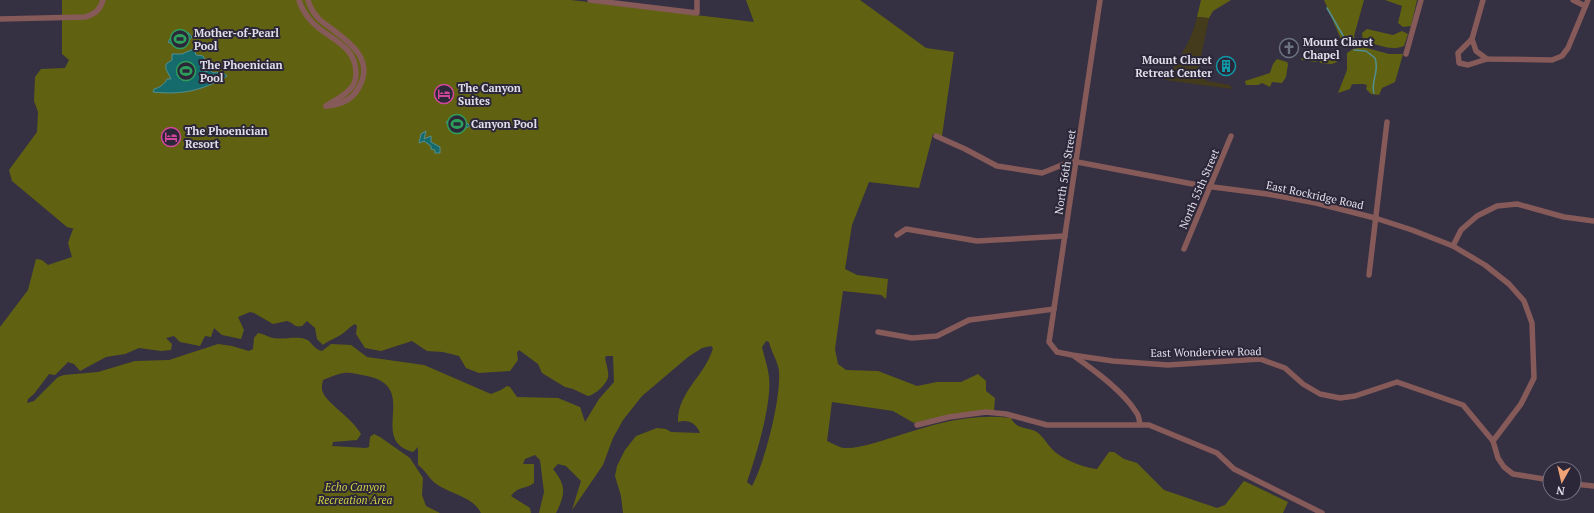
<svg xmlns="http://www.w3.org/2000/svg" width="1594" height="513" font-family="'PT Serif',serif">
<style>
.green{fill:#616211;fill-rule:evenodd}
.sand{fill:#433b1b}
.water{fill:#156b6c;stroke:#528e92}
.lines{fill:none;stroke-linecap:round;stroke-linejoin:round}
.stream{stroke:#528e92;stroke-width:1.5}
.minor{stroke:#855a59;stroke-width:5.5}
.labels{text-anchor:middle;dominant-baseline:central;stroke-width:4;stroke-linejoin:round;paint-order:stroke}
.poi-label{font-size:11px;font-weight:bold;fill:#e2dfeb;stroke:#2b2638;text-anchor:start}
.street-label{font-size:11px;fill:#e2dfeb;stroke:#2b2638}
.park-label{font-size:11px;font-style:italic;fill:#cfd145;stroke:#2b2638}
</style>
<rect width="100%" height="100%" fill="#353042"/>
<g class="green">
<path d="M 62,0 L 571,0 L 754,22 L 746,0 L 860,0 L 926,48 L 954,52 L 942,136 L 933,134 L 919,188 L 869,182 L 852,225 L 845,269 L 857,275 L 888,279 L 886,299 L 881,295 L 843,291 L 835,349 L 838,364 L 846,370 L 878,371 L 917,386 L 937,382 L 961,382 L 978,374 L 986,381 L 986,391 L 995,398 L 994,410 L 940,417 L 914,423 L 893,411 L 832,402 L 827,441 C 832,443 841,449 847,448 C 862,448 880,441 894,437 C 935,424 969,413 1011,418 C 1016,429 1025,427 1035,431 C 1042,434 1048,446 1054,451 C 1064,460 1085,468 1097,469 L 1109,452 L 1114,452 L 1124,459 L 1137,463 L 1164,490 L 1217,508 L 1225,505 L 1244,481 L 1288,502 L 1283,513 L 623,513 L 621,496 L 615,476 L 617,466 L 625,450 L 636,436 L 657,428 L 666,429 L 671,432 L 700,433 C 696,423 688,419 678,422 C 677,392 706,375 713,348 L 711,346 L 702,348 L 688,357 L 642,396 L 623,420 L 613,438 L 603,465 L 572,510 L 581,481 L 566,466 L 558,464 L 553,469 C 567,486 565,495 556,513 L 539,513 L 544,492 L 540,460 L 535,455 L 525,459 L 523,464 L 534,464 L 534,483 C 527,489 518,486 511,496 L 530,508 L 531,513 L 481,513 C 473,496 449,494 435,483 C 429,478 425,470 418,465 L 418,447 L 413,452 C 367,440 421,387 367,376 C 344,371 345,371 323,380 C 322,385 321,388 323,393 C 329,405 352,418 361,434 L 357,440 L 333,442 L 332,446 L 366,448 L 369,447 L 370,437 L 374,434 L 380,437 L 410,458 L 423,478 L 422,495 L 426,506 L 440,513 L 0,513 L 0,327 L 28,290 L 36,259 L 42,260 L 48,265 L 72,257 L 68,243 L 73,229 L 75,229 L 67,227 L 12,181 L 9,170 L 37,132 L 38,112 L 34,101 L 35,77 L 41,69 L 65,68 L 69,60 L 62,54 ZM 250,312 L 254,313 L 273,324 L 287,321 C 294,323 294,328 302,326 L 307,321 L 315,328 L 317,339 L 323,345 C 329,340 336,338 342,334 C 347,331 349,327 355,324 L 357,326 L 356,334 L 365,348 L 381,351 L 412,341 L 427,351 L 443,352 L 459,356 L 466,368 L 479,373 L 510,371 L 518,360 L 517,353 L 519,350 L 538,364 L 542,373 L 565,387 L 573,389 L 588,396 C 595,395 607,384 608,377 C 609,372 606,363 605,358 L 606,356 L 613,356 L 614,382 L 599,399 L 585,422 L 580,407 L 558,398 L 517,397 L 510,387 L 507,386 L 501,390 L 491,394 L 424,365 L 367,357 L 351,345 L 331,344 L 322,351 C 314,350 312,341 305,339 C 294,336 284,340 273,338 C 268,337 264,334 258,333 L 254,338 L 253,349 L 249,351 L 232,346 L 218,344 L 169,360 L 135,361 L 98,372 L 64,375 L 58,377 L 34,401 L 27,403 L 28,399 L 34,394 L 49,374 L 55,375 L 68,362 L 74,364 L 80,371 L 106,357 L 125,354 L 139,348 L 161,351 L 171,350 L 172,344 L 166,338 L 174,336 L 180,342 L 200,346 L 205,336 L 211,337 L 214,328 L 222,335 L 241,339 L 244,330 L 238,317 ZM 766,341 L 769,342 C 771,352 778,361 779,371 C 781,399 765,462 752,486 L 747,482 C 756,456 772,404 769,377 C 768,367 764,356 762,347 Z"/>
<path d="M 1201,0 L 1231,0 L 1213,11 L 1209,18 L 1197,17 Z"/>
<path d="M 1324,0 L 1364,0 L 1354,36 L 1357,44 L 1348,46 L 1343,44 Z"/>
<path d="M 1385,0 L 1417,0 L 1411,26 L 1403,27 L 1398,23 L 1402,6 Z"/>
<path d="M 1367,29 L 1393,35 L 1402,31 L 1408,34 L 1404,46 C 1389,52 1378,43 1363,42 L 1362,33 Z"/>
<path d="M 1363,47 L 1389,54 L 1403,54 L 1395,82 L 1382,88 L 1379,95 L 1371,94 L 1366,89 L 1367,85 C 1361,83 1357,85 1352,84 L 1350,89 L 1338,93 L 1347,70 L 1347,53 L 1353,49 Z"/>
<path d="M 1305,50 L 1330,53 L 1337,62 L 1332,64 L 1320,63 L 1319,58 L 1316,62 L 1301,60 Z"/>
<path d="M 1277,59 L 1287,62 L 1288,64 L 1286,77 L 1282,83 L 1272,82 L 1270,87 L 1262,83 L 1258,85 L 1246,85 L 1245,81 L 1270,73 L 1273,64 Z"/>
</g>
<path class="sand" d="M 1197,17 L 1209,18 L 1197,76 L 1203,77 L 1207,81 L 1230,85 L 1232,89 L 1165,80 C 1178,60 1192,41 1197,17 Z"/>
<g class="water">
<path d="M 179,33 L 189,33 L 192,37 C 187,44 176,47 168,42 L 172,36 Z"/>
<path d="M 194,49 L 196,55 L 203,56 L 206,61 L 205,72 L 210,70 L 213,73 L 217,72 L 220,75 L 225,74 L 227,76 C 202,91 181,95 153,92 L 154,89 C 159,88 165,84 167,79 L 171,79 L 166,69 L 166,64 L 172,60 L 172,54 L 182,54 Z"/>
<path d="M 451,119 L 465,121 L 470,126 C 462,131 451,130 446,122 Z"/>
<path d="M 426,131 L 424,139 L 431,136 L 431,142 L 440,147 L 440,153 L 435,153 L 435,150 L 431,149 L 431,146 L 424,141 L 419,143 L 421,134 Z"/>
</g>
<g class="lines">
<g class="stream">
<path d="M 1327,8 L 1345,39 L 1351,43"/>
<path d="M 1354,50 L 1366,51 L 1375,58 C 1380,72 1370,82 1374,93"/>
</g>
<g class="minor">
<path d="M 299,0 C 301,8 306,15 311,21 C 327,39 356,44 356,73 C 356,79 354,86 349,90 C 343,97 334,100 326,106"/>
<path d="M 308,0 C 310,7 314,14 319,19 C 339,36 379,55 358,89 C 351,101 340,105 326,106"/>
<path d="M 590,0 L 697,13 L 697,0"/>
<path d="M 1100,0 L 1049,342 L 1057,352 L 1072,355 L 1113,361 L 1168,365 L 1260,359 L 1285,368 L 1303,384 L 1320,394 L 1340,398 L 1355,396 L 1397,382 L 1463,405 L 1493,441 L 1498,458 L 1504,467 L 1513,474 L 1550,480"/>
<path d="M 1573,0 L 1585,6"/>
<path d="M 0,19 L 85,17 C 95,14 100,10 103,0"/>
<path d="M 1472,39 L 1476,51 L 1487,59 L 1552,60 L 1562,56 L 1568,48 L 1588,0"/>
<path d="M 1472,39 L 1458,53 L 1459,63 L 1468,65 L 1487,59"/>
<path d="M 1472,39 L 1483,0"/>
<path d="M 1406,54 L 1421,0"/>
<path d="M 936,136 L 965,149 L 997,166 L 1042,173 L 1072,161 L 1198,185 L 1267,194 L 1316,203 L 1375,218 L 1412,230 L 1453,246 L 1485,265 L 1509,284 L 1524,301 L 1532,323 L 1534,378 L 1521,404 L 1493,441"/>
<path d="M 897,235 L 906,229 L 977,241 L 1065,236"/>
<path d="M 1453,246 L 1461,230 L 1477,216 L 1497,206 L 1517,204 L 1564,217 L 1594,221"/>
<path d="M 1184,249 L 1231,136"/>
<path d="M 1369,275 L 1387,122"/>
<path d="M 878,332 L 912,338 L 937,336 L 969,320 L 1054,309"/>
<path d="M 1074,356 C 1094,370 1123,391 1136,412 C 1139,415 1139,420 1140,424"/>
<path d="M 917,425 L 949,417 L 986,412 L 1006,414 L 1047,425 L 1149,425 L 1217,453 L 1234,469 L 1322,513"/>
<path d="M 1574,484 L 1594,486"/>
</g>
</g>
<defs>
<g id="stadium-ring" transform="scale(1)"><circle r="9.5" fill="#2b2638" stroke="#2e9e5b" stroke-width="1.5"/><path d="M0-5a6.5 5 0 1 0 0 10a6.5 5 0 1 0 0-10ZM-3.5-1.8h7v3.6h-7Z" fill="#2e9e5b"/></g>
<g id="church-ring" transform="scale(1)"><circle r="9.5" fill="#2b2638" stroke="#6b7280" stroke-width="1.5"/><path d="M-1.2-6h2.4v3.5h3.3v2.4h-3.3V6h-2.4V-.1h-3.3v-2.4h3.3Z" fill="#6b7280"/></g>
<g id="building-ring" transform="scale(1)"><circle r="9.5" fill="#2b2638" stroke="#0f9aa8" stroke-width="1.5"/><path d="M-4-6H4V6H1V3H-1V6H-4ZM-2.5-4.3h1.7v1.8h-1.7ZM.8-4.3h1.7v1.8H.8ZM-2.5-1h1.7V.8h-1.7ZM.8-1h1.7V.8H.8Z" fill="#0f9aa8"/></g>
<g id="hotel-ring" transform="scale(1)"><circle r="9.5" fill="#2b2638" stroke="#d1479c" stroke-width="1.5"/><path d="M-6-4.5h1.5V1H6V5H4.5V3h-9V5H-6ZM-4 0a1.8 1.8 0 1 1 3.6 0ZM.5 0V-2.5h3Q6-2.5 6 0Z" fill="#d1479c"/></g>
</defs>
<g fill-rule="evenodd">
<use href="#stadium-ring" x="180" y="39"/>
<use href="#church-ring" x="1289" y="48"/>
<use href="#building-ring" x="1226" y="66"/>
<use href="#stadium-ring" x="186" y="71"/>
<use href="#hotel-ring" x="444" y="94"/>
<use href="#stadium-ring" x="457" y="124"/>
<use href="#hotel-ring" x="171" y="137"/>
</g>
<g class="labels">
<g class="poi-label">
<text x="194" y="33">Mother-of-Pearl<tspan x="194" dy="13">Pool</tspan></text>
<text x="1303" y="42">Mount Claret<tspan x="1303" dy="13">Chapel</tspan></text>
<text x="1212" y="60" text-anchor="end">Mount Claret<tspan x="1212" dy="13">Retreat Center</tspan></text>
<text x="200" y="65">The Phoenician<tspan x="200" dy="13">Pool</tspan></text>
<text x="458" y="88">The Canyon<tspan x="458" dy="13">Suites</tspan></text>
<text x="471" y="124">Canyon Pool</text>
<text x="185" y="131">The Phoenician<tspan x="185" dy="13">Resort</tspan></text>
</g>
<g class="street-label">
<text transform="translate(1065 172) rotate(-81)">North 56th Street</text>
<text transform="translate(1199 189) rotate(-67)">North 55th Street</text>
<text transform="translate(1315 195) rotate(12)">East Rockridge Road</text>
<text transform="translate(1206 352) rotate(-1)">East Wonderview Road</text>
</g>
<g class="park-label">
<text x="355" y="487">Echo Canyon<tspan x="355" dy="13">Recreation Area</tspan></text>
</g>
</g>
<g transform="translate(1562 481) rotate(188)"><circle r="19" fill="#2b2638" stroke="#747080"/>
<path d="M0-3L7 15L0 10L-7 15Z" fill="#efa377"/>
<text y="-6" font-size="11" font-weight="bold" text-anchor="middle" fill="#e2dfeb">N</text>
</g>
</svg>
